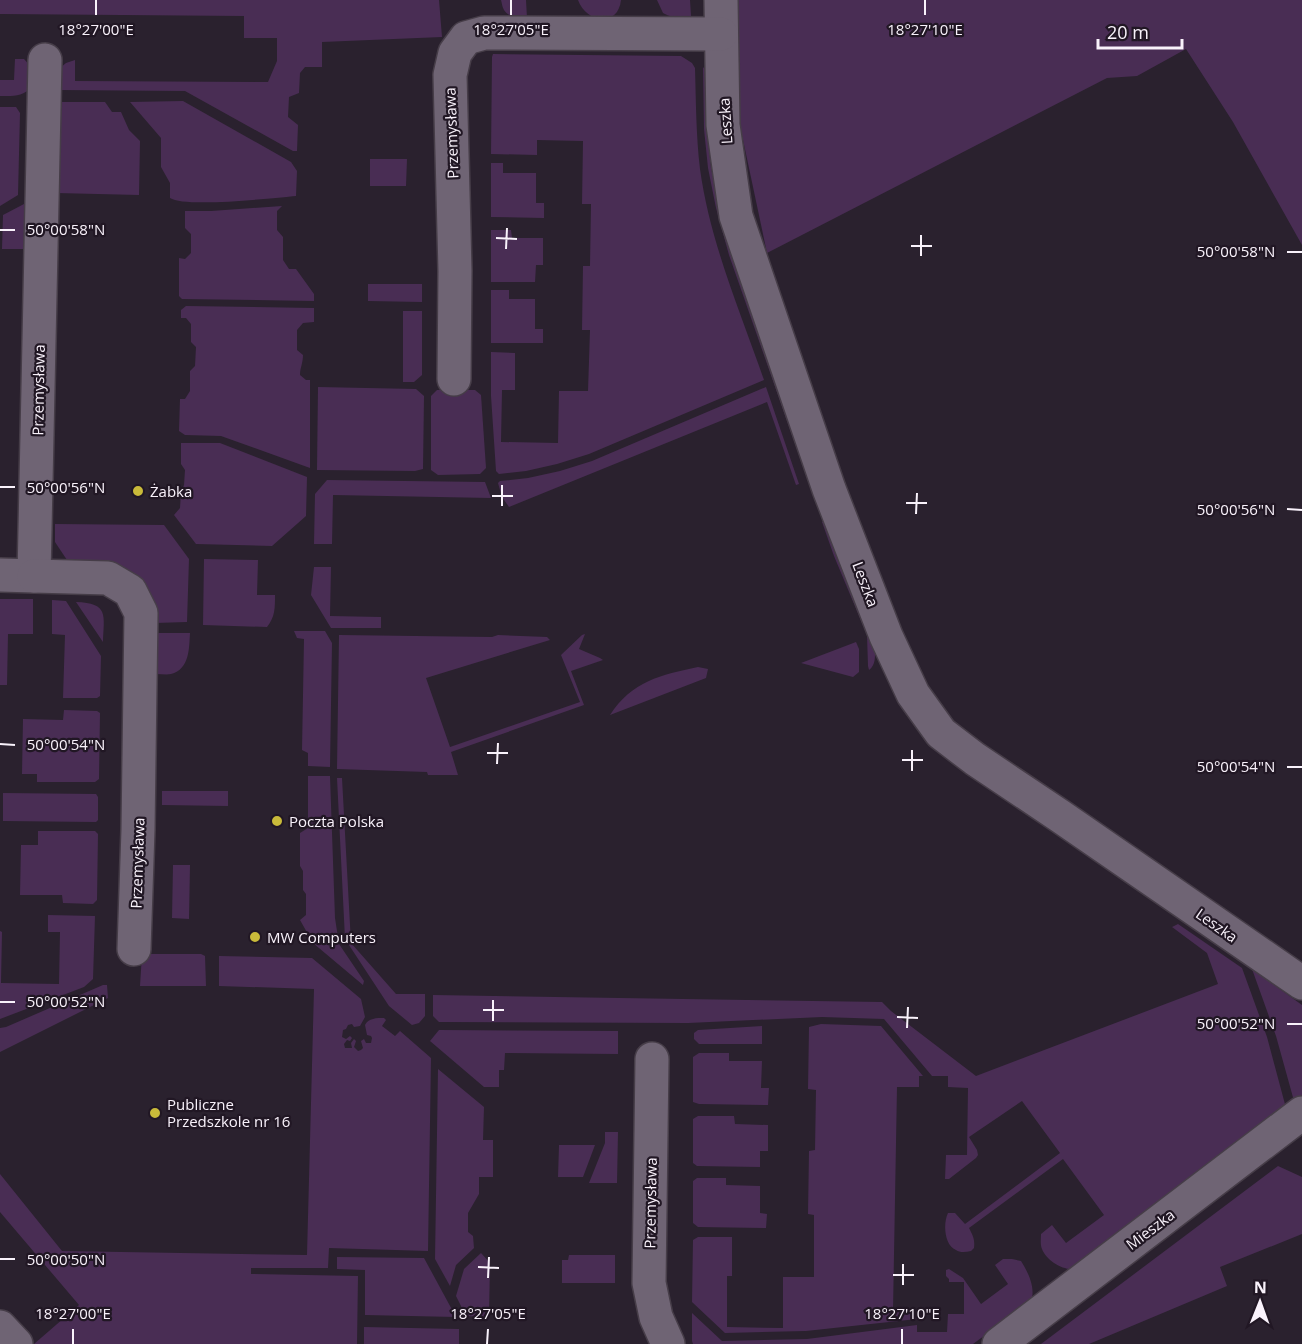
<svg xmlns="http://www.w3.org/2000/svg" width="1302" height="1344" font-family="'Open Sans',sans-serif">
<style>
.green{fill:#492d54}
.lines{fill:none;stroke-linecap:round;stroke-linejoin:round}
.minor-casing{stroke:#463d48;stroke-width:36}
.minor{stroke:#6f6474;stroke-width:33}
.ticks{fill:none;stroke:#f9f2fb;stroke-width:2}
.poi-dot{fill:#c9ba3a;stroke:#211724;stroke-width:2}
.labels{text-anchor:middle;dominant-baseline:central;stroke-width:4.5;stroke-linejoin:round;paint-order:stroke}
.street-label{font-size:15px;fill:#f9f2fb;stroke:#211724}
.poi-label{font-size:15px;fill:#f9f2fb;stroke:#211724;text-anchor:start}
.ticks-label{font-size:15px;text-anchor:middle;fill:#f9f2fb;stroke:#211724;stroke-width:4.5;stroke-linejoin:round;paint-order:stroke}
</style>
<rect width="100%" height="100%" fill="#2a212e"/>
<g class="green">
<path d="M 0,0 L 439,0 L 442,37 L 322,42 L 322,67 L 305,67 L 300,73 L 299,93 L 289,97 L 288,117 L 298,125 L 297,151 L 293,151 L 185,91 L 57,90 L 60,68 L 66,63 L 75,60 L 75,81 L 268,82 L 277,61 L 277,38 L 244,38 L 244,16 L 0,14 Z"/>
<path d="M 501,0 L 526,0 L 527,18 C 520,19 508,17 504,10 C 502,7 502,3 501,0 Z"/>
<path d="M 578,0 L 621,0 C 618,28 586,23 578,0 Z"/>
<path d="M 657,0 L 690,0 L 691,16 C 680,20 673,18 663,13 Z"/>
<path d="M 737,0 L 1302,0 L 1302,245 L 1233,122 L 1186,49 L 1137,76 L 1107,78 L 767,253 L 739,121 Z"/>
<path d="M 493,54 L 681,56 L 692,63 L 695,68 C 696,101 696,135 700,169 C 710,242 740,311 764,380 L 589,454 L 557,464 L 526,471 L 499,474 L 496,471 L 491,396 L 491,352 L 515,353 L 515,390 L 502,390 L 501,442 L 558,443 L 559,391 L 588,391 L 590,330 L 582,330 L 583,266 L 590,266 L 591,204 L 582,204 L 583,141 L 537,140 L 537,155 L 491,154 L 492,57 Z"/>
<path d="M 15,59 L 24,59 L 32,68 L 33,86 C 22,97 15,96 0,96 L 0,80 L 14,80 Z"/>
<path d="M 703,67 L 706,71 L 707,129 L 711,168 L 719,207 L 810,480 L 808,481 L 729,255 L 716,208 L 708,168 L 704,129 Z"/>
<path d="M 183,101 L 291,162 L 297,171 L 296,196 C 273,198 185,208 170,198 L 170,183 L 161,167 L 161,138 L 130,102 Z"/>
<path d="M 57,102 L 105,102 L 112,112 L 121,112 L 129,130 L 140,141 L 139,195 L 56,193 Z"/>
<path d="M 0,107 L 16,107 L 20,113 L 18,195 L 0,206 Z"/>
<path d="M 370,159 L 407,159 L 406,186 L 370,186 Z"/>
<path d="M 491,163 L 503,163 L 503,173 L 536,173 L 536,203 L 544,203 L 544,218 L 491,217 Z"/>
<path d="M 24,204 L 32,204 L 29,245 L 23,249 L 2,249 L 3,215 Z"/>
<path d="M 282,206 L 277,211 L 277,230 L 283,237 L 283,260 L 289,269 L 296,269 L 314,294 L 314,301 L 182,299 L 179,296 L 179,258 L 185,259 L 191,253 L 191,234 L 185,228 L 185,211 L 211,211 Z"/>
<path d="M 491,230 L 511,230 L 512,238 L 543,238 L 543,265 L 536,265 L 535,282 L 491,282 Z"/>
<path d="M 368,284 L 422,284 L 422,302 L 368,301 Z"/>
<path d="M 491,290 L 509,290 L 509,299 L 535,299 L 535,329 L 543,329 L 543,343 L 491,343 Z"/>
<path d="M 186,306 L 314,308 L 314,322 L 303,323 L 297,330 L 297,350 L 303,355 C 303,363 300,368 300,375 L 306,380 L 310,380 L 310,468 L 221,436 L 185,435 L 179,431 L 180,399 L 185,399 L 190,391 L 190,371 L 195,366 L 196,347 L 191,342 L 191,324 L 186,318 L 181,318 L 181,310 Z"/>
<path d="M 403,311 L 422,311 L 422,375 L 414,382 L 403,382 Z"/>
<path d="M 318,387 L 416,389 L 424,396 L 423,469 L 415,471 L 317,470 Z"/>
<path d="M 766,387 L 799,484 L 796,485 L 767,402 L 509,507 L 502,497 L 498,483 L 500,481 L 528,478 L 560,471 L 592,461 Z"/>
<path d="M 437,390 L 475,390 L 481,395 L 486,468 L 480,474 L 438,475 L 431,470 L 431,396 Z"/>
<path d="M 181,443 L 220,443 L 307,477 L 306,516 L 272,546 L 196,544 L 174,515 L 180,508 L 181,492 L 184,485 L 185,470 L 181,464 Z"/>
<path d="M 327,480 L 485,482 L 491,498 L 333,495 L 332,544 L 314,544 L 315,494 Z"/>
<path d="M 825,521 L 836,555 L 875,648 C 875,656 876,665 869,670 L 868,666 L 867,635 L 834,556 L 822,522 Z"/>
<path d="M 55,524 L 164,525 L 189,559 L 187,622 L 155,623 L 76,568 L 67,560 L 55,542 Z"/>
<path d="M 204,559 L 258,560 L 257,595 L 275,595 C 275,608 275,617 267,627 L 203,625 Z"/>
<path d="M 314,567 L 331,567 L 330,616 L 381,617 L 381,628 L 331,628 L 311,595 Z"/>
<path d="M 0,599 L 33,599 L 33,634 L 8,634 L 7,685 L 0,685 Z"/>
<path d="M 52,600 L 66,601 L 101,656 L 100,696 L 97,698 L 63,698 L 65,635 L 52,634 Z"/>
<path d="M 76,602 C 109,603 104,615 103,642 Z"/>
<path d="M 294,631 L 325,631 L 332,643 L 330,767 L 308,766 L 308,753 L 302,750 L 304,639 L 297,638 Z"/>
<path d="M 156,633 L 190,633 C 189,648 190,669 171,674 C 167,675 161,674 156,674 Z"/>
<path d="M 585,634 L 579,649 L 600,658 L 603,660 L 571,671 L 584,705 L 451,752 L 458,775 L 428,775 L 427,772 L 337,769 L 339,635 L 492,637 L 498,635 L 547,637 L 550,640 L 426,678 L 450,747 L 580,702 L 561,655 L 582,635 Z"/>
<path d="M 856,642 L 859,649 L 859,672 L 853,677 L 801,663 Z"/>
<path d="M 698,667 L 708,669 L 706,678 L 610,715 C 632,681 661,675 698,667 Z"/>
<path d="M 64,710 L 97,711 L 100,713 L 99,779 L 95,782 L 37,782 L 37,774 L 22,774 L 23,719 L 63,720 Z"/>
<path d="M 308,776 L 330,776 L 335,918 L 339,944 L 364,981 L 363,985 L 313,943 L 300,920 L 306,915 L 306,894 L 303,890 L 303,871 L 300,866 L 300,833 L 308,828 Z"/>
<path d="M 337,778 L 342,778 L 351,943 L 396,994 L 425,994 L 425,1016 L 419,1023 L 412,1025 L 389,1006 L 345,939 Z"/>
<path d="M 162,791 L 228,791 L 228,806 L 162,805 Z"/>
<path d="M 3,793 L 96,794 L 98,797 L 98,820 L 96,822 L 3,821 Z"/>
<path d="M 38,831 L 95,831 L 98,834 L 97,900 L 93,904 L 63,903 L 62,895 L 20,895 L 21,845 L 38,845 Z"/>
<path d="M 173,865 L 190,865 L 189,919 L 172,918 Z"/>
<path d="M 48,915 L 95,916 L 93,979 L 84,987 L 0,1019 L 0,931 L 2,932 L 1,983 L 59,984 L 60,932 L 48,932 Z"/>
<path d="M 1178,924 L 1242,968 L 1267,1037 L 1286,1108 L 1073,1269 C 1062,1270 1046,1260 1042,1249 C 1040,1244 1041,1239 1041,1234 L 1052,1225 L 1066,1243 L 1104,1215 L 1063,1159 L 969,1228 C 973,1236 975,1239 974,1248 L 971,1251 C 966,1252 960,1253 956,1250 C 944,1245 943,1223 948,1213 L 955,1213 L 965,1224 L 1060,1153 L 1022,1101 L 969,1137 L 977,1150 L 978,1155 L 976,1158 L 949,1179 L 945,1179 L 946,1155 L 967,1155 L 968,1088 L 948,1087 L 948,1076 L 932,1076 L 884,1019 L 822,1017 L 688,1023 L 439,1022 L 433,1016 L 433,995 L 882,1002 L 891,1011 L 976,1076 L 1218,984 L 1207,953 L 1172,927 Z"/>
<path d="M 142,954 L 201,954 L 205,956 L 206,986 L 140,986 Z"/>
<path d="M 219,956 L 312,958 L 361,999 L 365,1017 L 360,1026 L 354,1027 L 352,1024 L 348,1025 L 346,1029 L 343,1030 L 342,1037 L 346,1039 L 350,1036 L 352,1038 L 350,1041 L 347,1040 L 344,1044 L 345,1048 L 352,1048 L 351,1043 L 354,1039 L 356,1041 L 354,1047 L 358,1051 L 361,1050 L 363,1048 L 361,1041 L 364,1039 L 366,1043 L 371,1043 L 372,1038 L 371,1036 L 367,1035 L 365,1025 C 368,1018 377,1018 384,1018 L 386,1020 L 382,1026 L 395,1036 L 400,1031 L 431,1058 L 428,1251 L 329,1248 L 328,1268 L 251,1268 L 251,1274 L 358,1276 L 357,1344 L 34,1344 L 79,1305 L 0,1212 L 0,1174 L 62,1251 L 307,1255 L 314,989 L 219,986 Z"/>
<path d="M 1252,969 L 1302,1005 L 1302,1095 L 1294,1101 L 1276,1036 Z"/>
<path d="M 103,985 L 107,985 L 108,998 L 0,1052 L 0,1028 L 6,1027 Z"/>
<path d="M 821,1024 L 881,1026 L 923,1076 L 919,1076 L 919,1087 L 897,1087 L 893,1311 L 911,1311 L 917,1319 L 806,1331 L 725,1333 L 692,1302 L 693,1240 L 698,1237 L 732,1237 L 732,1276 L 727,1276 L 727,1327 L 783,1328 L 783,1277 L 814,1277 L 814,1215 L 808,1214 L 809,1151 L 815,1150 L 816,1090 L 808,1089 L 809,1027 Z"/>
<path d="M 762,1026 L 762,1044 L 699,1044 L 694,1039 L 694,1033 L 698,1030 Z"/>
<path d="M 439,1030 L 618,1031 L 618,1054 L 505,1053 L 504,1070 L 499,1070 L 499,1087 L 484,1087 L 430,1041 Z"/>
<path d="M 699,1053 L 729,1053 L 729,1061 L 762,1061 L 761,1088 L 769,1088 L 768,1105 L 699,1104 L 693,1102 L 693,1057 Z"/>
<path d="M 438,1069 L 484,1107 L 483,1140 L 493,1140 L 493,1177 L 479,1177 L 479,1194 L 468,1213 L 468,1232 L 473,1236 L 474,1248 L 456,1265 L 450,1286 L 435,1259 Z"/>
<path d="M 698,1116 L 734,1116 L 735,1124 L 768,1125 L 768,1151 L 760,1151 L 760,1167 L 697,1166 L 693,1163 L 693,1119 Z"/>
<path d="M 605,1132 L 618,1132 L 617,1183 L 589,1183 L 605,1143 Z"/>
<path d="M 559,1145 L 595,1145 L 583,1177 L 558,1177 Z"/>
<path d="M 1278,1166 L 1302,1177 L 1302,1234 L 1220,1267 L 1227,1286 L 1089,1344 L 1041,1344 Z"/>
<path d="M 697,1178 L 726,1178 L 726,1185 L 760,1186 L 760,1213 L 767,1214 L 766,1228 L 698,1227 L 693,1223 L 693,1181 Z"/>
<path d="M 481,1253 L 490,1263 L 489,1317 L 466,1316 L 456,1296 L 464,1269 Z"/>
<path d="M 569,1255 L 615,1255 L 615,1283 L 562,1283 L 562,1260 L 568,1260 Z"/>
<path d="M 337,1257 L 424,1258 L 456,1317 L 365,1315 L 365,1270 L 337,1269 Z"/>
<path d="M 1003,1259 L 1012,1259 L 1021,1261 C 1028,1272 1036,1288 1031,1301 L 973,1344 L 693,1344 L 692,1341 L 692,1313 L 722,1341 L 807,1339 L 917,1325 L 917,1332 L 947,1332 L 948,1314 L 964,1314 L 964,1282 L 949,1282 L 949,1279 L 946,1276 L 946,1270 L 949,1269 L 963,1278 L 981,1304 L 1008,1284 L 995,1265 Z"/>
<path d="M 364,1327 L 459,1329 L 459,1344 L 364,1344 Z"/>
</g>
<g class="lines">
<g class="minor-casing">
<g id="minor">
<path d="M 721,0 L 723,125 L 736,216 L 829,489 L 886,636 L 913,694 L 941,733 L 975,759 L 1060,816 L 1302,983"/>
<path d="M 454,379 L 455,271 L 450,75 L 455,53 L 466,38 L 484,33 L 721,34"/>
<path d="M 0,575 L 34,576 L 45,60"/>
<path d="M 34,576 L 108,578 L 130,591 L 141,613 L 138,830 L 134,949"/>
<path d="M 652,1059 L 649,1283 L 656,1317 L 668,1344"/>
<path d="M 0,1327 L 16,1344"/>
<path d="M 999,1344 L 1302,1113"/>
</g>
</g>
<use href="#minor" class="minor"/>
</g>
<path class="ticks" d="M 96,15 L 96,0M 511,15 L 511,0M 925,15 L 925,0M 0,230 L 15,230M 496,238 L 517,239M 911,246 L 932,246M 506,249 L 507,228M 1287,252 L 1302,252M 921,256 L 921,235M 0,487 L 15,487M 492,496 L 513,496M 906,503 L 927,503M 502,506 L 502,485M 1287,509 L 1302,510M 916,514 L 917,493M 0,744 L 15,745M 487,753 L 508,753M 902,760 L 923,760M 497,764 L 498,743M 1287,767 L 1302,767M 912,771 L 912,750M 0,1002 L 15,1002M 483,1010 L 504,1010M 897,1017 L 918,1018M 493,1021 L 493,1000M 1287,1024 L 1302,1024M 907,1028 L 908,1007M 0,1259 L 15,1259M 478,1267 L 499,1268M 893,1275 L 914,1275M 488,1278 L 489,1257M 903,1285 L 903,1264M 73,1344 L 73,1329M 487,1344 L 488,1329M 902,1344 L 902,1329"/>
<g class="poi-dot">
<circle cx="138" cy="491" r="6"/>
<circle cx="277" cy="821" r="6"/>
<circle cx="255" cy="937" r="6"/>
<circle cx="155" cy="1113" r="6"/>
</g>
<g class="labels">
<g class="street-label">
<text transform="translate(725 121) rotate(-94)">Leszka</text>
<text transform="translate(451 133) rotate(-92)">Przemysława</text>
<text transform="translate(38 390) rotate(-89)">Przemysława</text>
<text transform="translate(866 584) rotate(69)">Leszka</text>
<text transform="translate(137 863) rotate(-88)">Przemysława</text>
<text transform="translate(1217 925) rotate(35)">Leszka</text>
<text transform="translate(650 1203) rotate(-89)">Przemysława</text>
<text transform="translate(1150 1229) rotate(-37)">Mieszka</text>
</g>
<g class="poi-label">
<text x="150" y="491">Żabka</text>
<text x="289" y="821">Poczta Polska</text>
<text x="267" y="937">MW Computers</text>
<text x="167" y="1104">Publiczne<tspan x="167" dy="17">Przedszkole nr 16</tspan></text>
</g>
</g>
<g class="ticks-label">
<text x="96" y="35">18°27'00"E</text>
<text x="511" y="35">18°27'05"E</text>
<text x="925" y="35">18°27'10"E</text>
<text x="66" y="235">50°00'58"N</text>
<text x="1236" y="257">50°00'58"N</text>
<text x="66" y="493">50°00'56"N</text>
<text x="1236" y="515">50°00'56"N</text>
<text x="66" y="750">50°00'54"N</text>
<text x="1236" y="772">50°00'54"N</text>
<text x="66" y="1007">50°00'52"N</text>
<text x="1236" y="1029">50°00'52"N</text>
<text x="66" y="1265">50°00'50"N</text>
<text x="73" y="1319">18°27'00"E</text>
<text x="488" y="1319">18°27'05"E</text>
<text x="902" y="1319">18°27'10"E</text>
</g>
<g transform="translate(1260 1302) rotate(1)" stroke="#211724" stroke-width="4.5" paint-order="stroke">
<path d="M0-4.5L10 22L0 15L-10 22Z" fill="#f9f2fb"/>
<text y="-9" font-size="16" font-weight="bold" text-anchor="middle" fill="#f9f2fb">N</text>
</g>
<path d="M1098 39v9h84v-9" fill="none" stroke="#f9f2fb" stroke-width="3"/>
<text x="1107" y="39" font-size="18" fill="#f9f2fb" stroke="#211724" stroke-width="4.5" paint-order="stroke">20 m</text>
</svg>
